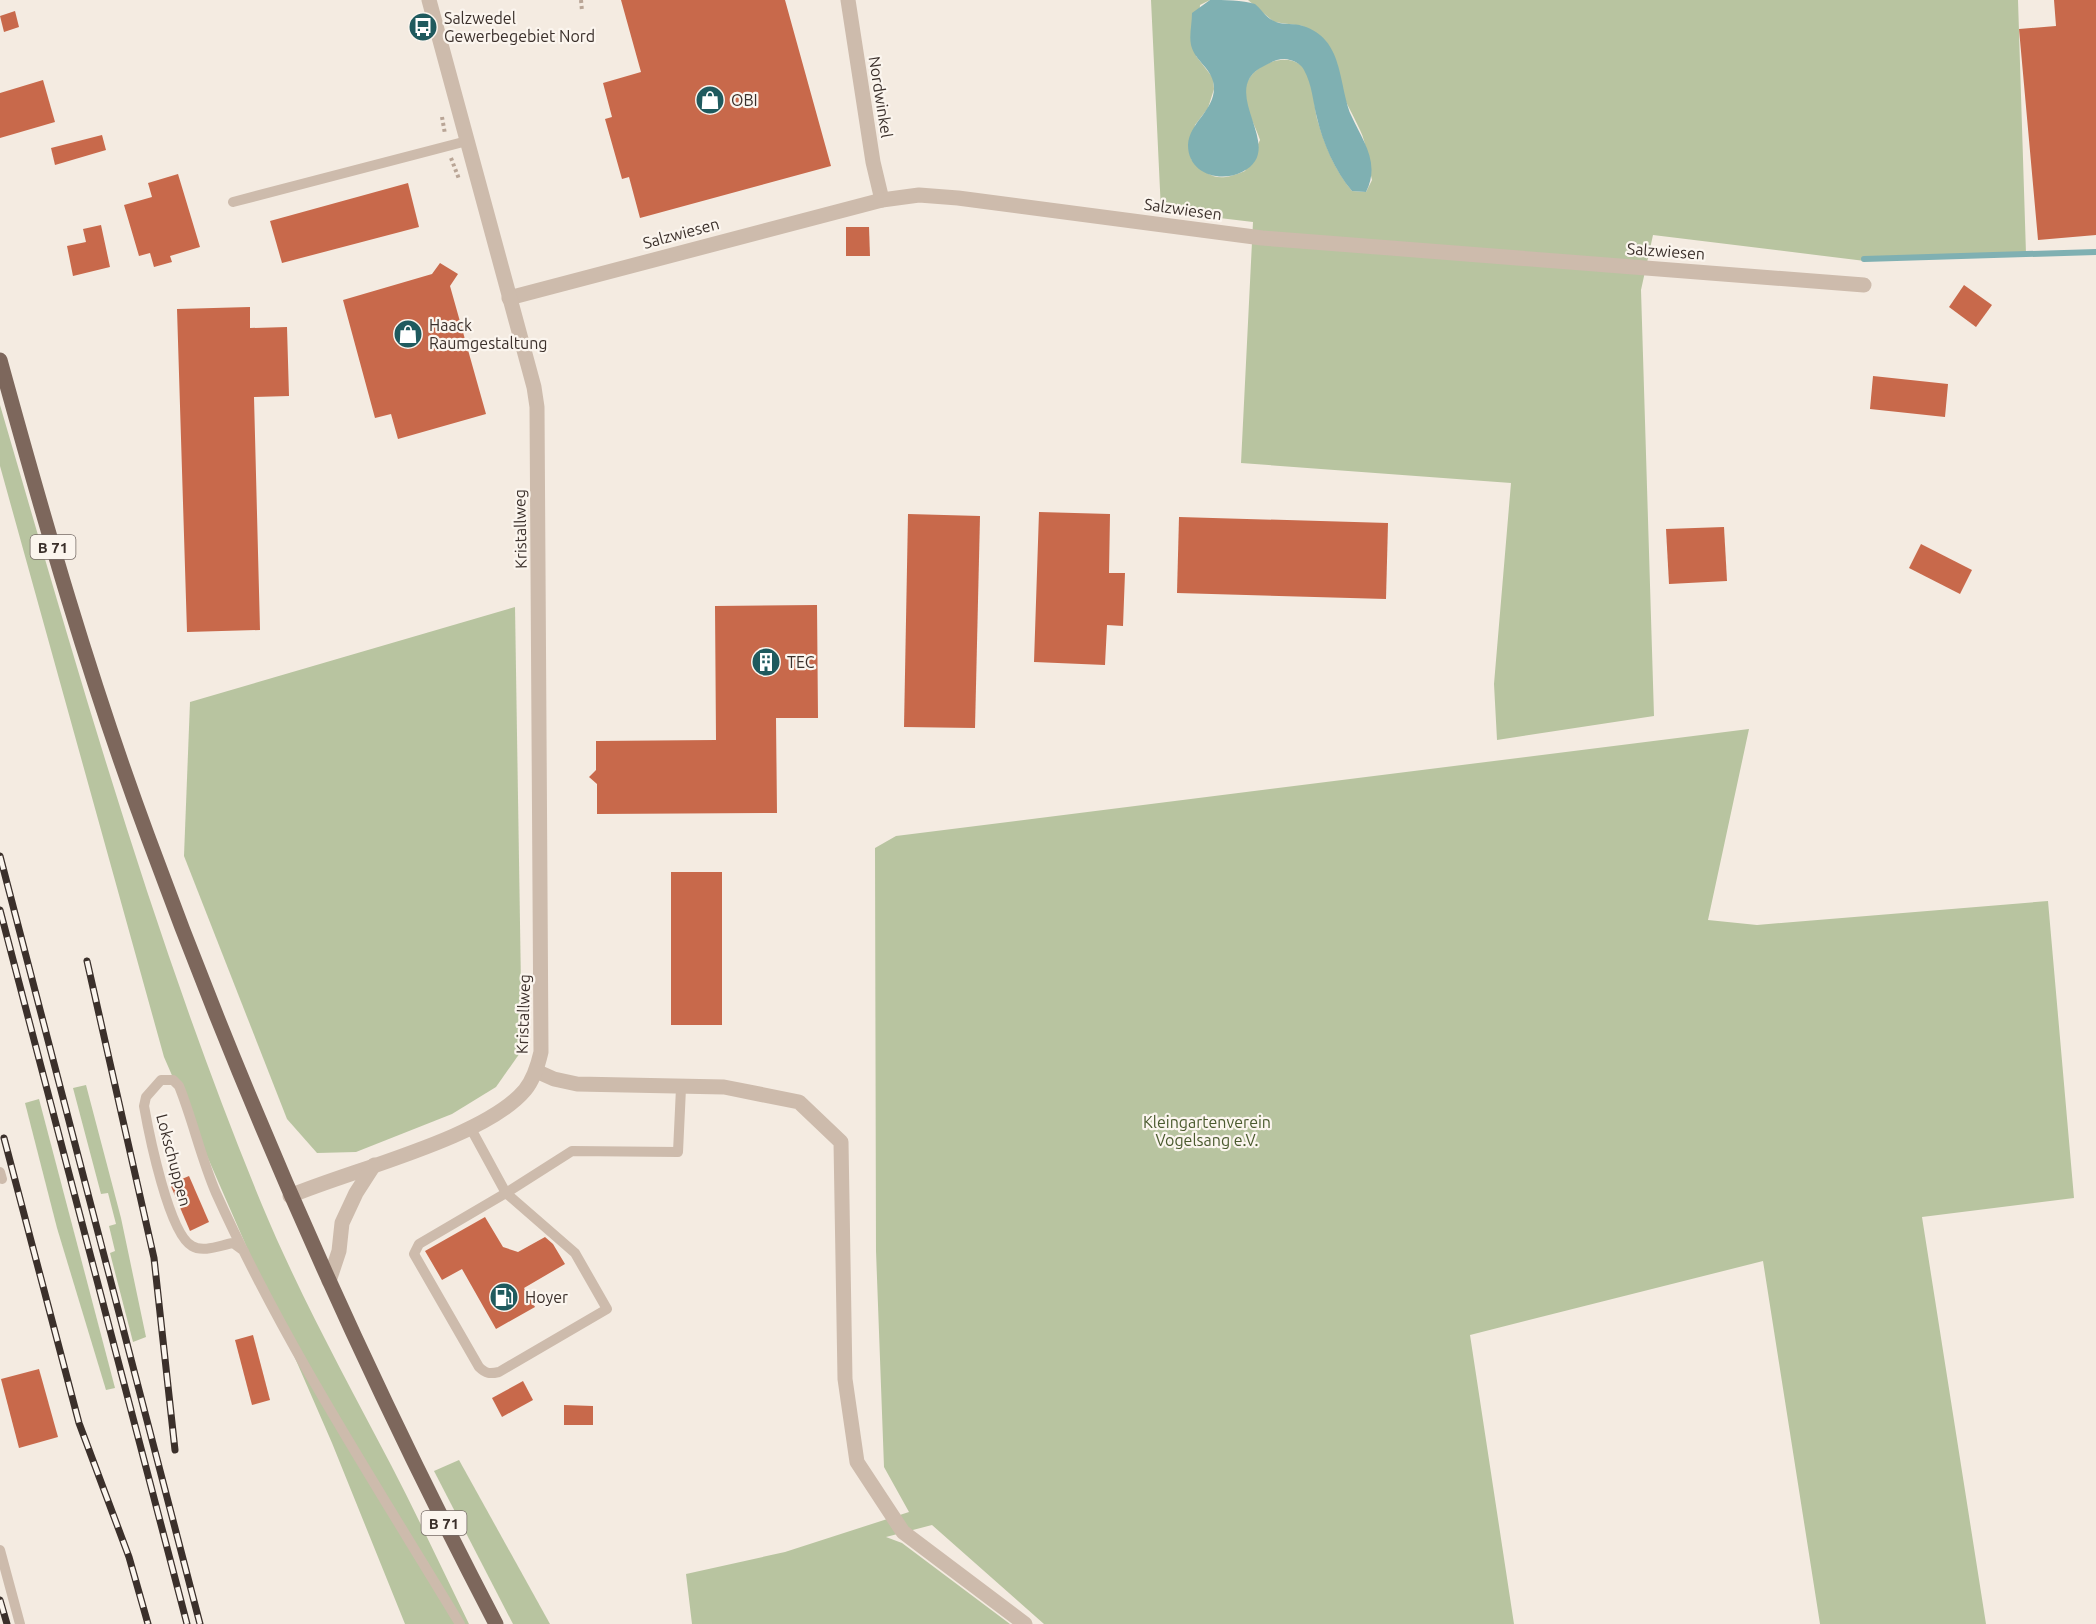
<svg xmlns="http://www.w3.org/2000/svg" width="2096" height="1624" font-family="Ubuntu,sans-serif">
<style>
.green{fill:#b8c4a0}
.water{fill:#7fb0b2}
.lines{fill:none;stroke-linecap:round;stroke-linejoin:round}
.stream{stroke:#7fb0b2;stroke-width:6}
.building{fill:#c8694b}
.path{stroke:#b9a596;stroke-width:4;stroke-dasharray:3 3;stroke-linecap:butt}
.lane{stroke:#cdbbac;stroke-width:10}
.street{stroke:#cdbbac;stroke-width:15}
.primary{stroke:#7d675c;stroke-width:15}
.rail-casing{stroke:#3b302b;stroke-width:7}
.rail{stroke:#fbf5ee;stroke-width:4.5;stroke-dasharray:14;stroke-linecap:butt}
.labels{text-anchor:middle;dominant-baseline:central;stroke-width:4.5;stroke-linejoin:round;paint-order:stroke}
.shield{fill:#fbf5ee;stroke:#756b66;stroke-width:1.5}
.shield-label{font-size:15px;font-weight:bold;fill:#3b302b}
.poi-label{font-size:16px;fill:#3b302b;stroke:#fbf5ee;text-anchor:start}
.street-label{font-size:16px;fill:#3b302b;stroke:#fbf5ee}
.park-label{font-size:16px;fill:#4a5a2e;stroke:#fbf5ee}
</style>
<rect width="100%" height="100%" fill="#f4ebe1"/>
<g class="green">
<path d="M 1151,0 L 1210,0 L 1200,5 L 1196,56 L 1213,78 L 1214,89 L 1208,108 L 1195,125 L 1191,159 C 1211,179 1218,182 1245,171 L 1260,140 C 1255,124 1244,108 1245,92 C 1246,67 1282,51 1301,65 C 1315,76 1313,106 1318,122 C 1325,146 1336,172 1352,191 L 1366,192 L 1372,180 C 1368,165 1367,144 1360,130 C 1343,94 1323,60 1303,26 L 1274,22 L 1248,0 L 2018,0 L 2026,254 L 1865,261 L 1653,235 L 1641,290 L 1654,716 L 1497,740 L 1494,684 L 1511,483 L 1241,463 L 1253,222 L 1161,211 Z"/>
<path d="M 0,405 C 79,675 155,945 262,1205 C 299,1294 346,1379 391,1465 C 418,1517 443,1571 469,1624 L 405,1624 L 332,1443 L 164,1057 L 0,466 Z"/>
<path d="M 515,607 L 522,1050 L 496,1087 L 452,1114 L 356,1152 L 317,1153 L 287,1119 L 184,856 L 190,702 Z"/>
<path d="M 1749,729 L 1708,920 L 1757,925 L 2048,901 L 2074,1198 L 1922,1217 L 1986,1624 L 1820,1624 L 1763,1261 L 1470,1335 L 1514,1624 L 1044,1624 L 932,1525 L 886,1537 L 902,1543 L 1010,1624 L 692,1624 L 686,1574 L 785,1552 L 909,1512 L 884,1467 L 876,1251 L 875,848 L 896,836 Z"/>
<path d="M 86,1085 L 121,1218 L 146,1337 L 133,1342 L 110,1253 L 115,1251 L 109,1226 L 116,1224 L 108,1193 L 101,1194 L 73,1088 Z"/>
<path d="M 39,1099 L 115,1388 L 106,1390 L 57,1228 L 25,1103 Z"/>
<path d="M 459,1460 L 550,1624 L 513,1624 L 434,1471 Z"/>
</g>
<path class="water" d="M 1210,0 C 1223,0 1243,0 1255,4 C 1262,10 1267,19 1276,22 C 1284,25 1294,23 1303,26 C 1344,39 1338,83 1351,115 C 1362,140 1381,162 1366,192 L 1352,191 C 1335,171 1323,143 1317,118 C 1313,102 1312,84 1304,70 C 1302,65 1295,61 1290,60 C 1281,57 1271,62 1264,66 C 1214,90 1290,149 1242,172 C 1220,183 1188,174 1188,145 C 1189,123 1214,111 1214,88 C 1214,69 1195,62 1191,45 C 1189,36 1192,23 1192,13 Z"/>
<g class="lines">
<path class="stream" d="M 1864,259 L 2096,252"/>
</g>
<g class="building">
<path d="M 621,0 L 785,0 L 831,166 L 640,218 L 629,177 L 622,179 L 605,119 L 612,117 L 603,83 L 641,72 Z"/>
<path d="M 2054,0 L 2096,0 L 2096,235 L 2038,240 L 2019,29 L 2056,26 Z"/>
<path d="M 15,11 L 19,27 L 4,32 L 0,16 Z"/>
<path d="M 43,80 L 55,122 L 0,138 L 0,93 Z"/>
<path d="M 102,135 L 106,150 L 55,165 L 51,148 Z"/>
<path d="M 178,174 L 200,247 L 170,256 L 172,262 L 154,267 L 150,253 L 139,256 L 124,205 L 152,197 L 148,183 Z"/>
<path d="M 408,183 L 419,227 L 282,263 L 270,221 Z"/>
<path d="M 101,225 L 110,267 L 73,276 L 67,246 L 86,242 L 83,229 Z"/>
<path d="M 846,227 L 869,227 L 870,256 L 846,256 Z"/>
<path d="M 440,263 L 458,274 L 450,286 L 486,414 L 398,439 L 391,414 L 375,418 L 343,300 L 432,274 Z"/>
<path d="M 1964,285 L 1992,305 L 1976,327 L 1949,307 Z"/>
<path d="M 250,307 L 250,328 L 287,327 L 289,396 L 254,397 L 260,630 L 187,632 L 177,309 Z"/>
<path d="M 1873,376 L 1948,384 L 1945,417 L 1870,409 Z"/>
<path d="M 1039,512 L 1110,514 L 1109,573 L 1125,573 L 1123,626 L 1107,625 L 1105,665 L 1034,662 Z"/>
<path d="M 908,514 L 980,516 L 975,728 L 904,727 Z"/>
<path d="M 1179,517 L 1388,523 L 1386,599 L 1177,593 Z"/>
<path d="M 1724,527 L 1727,581 L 1669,584 L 1666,529 Z"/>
<path d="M 1921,544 L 1972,570 L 1960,594 L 1909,568 Z"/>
<path d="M 817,605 L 818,718 L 776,718 L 777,813 L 597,814 L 597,784 L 589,777 L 596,770 L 596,741 L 716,740 L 715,606 Z"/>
<rect x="671" y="872" width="51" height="153"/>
<path d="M 189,1176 L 209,1222 L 190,1231 L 170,1184 Z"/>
<path d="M 485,1217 L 503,1247 L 518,1252 L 545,1237 L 553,1244 L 565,1264 L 524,1288 L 535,1307 L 496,1329 L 462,1269 L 442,1280 L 425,1251 Z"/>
<path d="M 253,1335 L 270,1400 L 252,1405 L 235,1340 Z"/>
<path d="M 39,1369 L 58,1437 L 19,1448 L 1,1379 Z"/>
<path d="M 523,1381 L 533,1400 L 502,1417 L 492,1398 Z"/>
<path d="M 564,1405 L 593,1406 L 593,1425 L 564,1425 Z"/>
</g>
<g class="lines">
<g class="path">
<path d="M 581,0 L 582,11"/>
<path d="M 442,117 L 445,134"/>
<path d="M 451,158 L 459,179"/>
</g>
<g class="lane">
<path d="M 233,202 L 467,141"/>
<path d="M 470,1127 L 506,1193 L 419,1244 L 414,1254 L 479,1367 C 486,1374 490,1374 499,1372 L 607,1309 L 575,1253 L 506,1193 L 572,1151 L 678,1152 L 681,1088"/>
<path d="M 0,1172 L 2,1179"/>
<path d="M 244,1251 L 233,1243 C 221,1245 203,1253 192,1246 C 169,1234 149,1134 144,1106 L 146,1097 L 161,1080 L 173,1080 L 179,1086 C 193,1121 201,1158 216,1193 C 284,1344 375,1483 460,1624"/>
<path d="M 0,1550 L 20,1624"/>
</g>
<g class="street">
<path d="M 848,0 L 873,162 L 882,200"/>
<path d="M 509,298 L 882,200 L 919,195 L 958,198 L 1262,238 L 1864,285"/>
<path d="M 536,1071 L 554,1079 L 577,1084 L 724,1087 L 799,1102 L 841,1142 L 845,1379 L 857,1462 L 903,1532 L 1025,1624"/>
<path d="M 290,1196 C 351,1170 485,1138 525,1090 C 534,1079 538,1065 541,1052 L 537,407 L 534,387 L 429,0"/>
<path d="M 329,1281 L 339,1251 L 342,1223 L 356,1193 L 374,1165"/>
</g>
<path class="primary" d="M 0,360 C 44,520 90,681 148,837 C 247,1107 363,1369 496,1624"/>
<g class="rail-casing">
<g id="rail">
<path d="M 0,856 L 200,1624"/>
<path d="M 0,910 L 187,1624"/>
<path d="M 87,961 L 154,1258 L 175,1450"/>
<path d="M 4,1138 L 79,1423 L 129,1557 L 148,1624"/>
<path d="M 0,1600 L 7,1624"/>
</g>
</g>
<use href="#rail" class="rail"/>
</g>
<defs>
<g id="bus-disc" transform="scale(1.5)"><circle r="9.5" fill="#1f5a5e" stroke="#fbf5ee"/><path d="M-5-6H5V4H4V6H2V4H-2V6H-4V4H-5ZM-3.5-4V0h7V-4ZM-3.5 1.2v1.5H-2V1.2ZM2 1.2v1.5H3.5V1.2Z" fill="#fff"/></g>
<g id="shop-disc" transform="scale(1.5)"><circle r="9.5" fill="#1f5a5e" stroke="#fbf5ee"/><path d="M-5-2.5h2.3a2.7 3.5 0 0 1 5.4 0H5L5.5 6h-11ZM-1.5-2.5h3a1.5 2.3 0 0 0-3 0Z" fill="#fff"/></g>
<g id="building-disc" transform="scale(1.5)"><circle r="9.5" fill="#1f5a5e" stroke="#fbf5ee"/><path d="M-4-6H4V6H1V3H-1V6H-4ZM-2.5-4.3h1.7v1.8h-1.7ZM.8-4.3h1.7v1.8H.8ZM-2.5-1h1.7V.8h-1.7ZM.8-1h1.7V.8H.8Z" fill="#fff"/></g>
<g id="fuel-disc" transform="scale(1.5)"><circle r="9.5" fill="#1f5a5e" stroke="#fbf5ee"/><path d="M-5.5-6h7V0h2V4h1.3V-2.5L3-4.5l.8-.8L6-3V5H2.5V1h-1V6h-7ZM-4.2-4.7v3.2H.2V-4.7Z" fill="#fff"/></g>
</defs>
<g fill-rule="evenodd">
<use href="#bus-disc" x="423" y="27"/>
<use href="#shop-disc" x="710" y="100"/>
<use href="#shop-disc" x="408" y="334"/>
<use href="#building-disc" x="766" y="662"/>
<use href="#fuel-disc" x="504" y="1297"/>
</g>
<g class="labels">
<g class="shield">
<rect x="30.5" y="535" width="45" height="24" rx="4.5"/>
<rect x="421.5" y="1511" width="45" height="24" rx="4.5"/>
</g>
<g class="shield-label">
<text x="53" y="547">B 71</text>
<text x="444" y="1523">B 71</text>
</g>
<g class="poi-label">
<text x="444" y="18">Salzwedel<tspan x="444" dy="18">Gewerbegebiet Nord</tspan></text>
<text x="731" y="100">OBI</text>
<text x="429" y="325">Haack<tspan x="429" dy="18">Raumgestaltung</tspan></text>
<text x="787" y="662">TEC</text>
<text x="525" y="1297">Hoyer</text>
</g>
<g class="street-label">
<text transform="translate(881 97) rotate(81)">Nordwinkel</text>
<text transform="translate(1183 209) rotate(8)">Salzwiesen</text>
<text transform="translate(681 233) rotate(-15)">Salzwiesen</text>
<text transform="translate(1666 251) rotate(4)">Salzwiesen</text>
<text transform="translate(520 529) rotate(-91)">Kristallweg</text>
<text transform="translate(523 1014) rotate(-88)">Kristallweg</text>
<text transform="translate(174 1160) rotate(75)">Lokschuppen</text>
</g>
<g class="park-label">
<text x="1207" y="1122">Kleingartenverein<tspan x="1207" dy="18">Vogelsang e.V.</tspan></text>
</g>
</g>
</svg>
